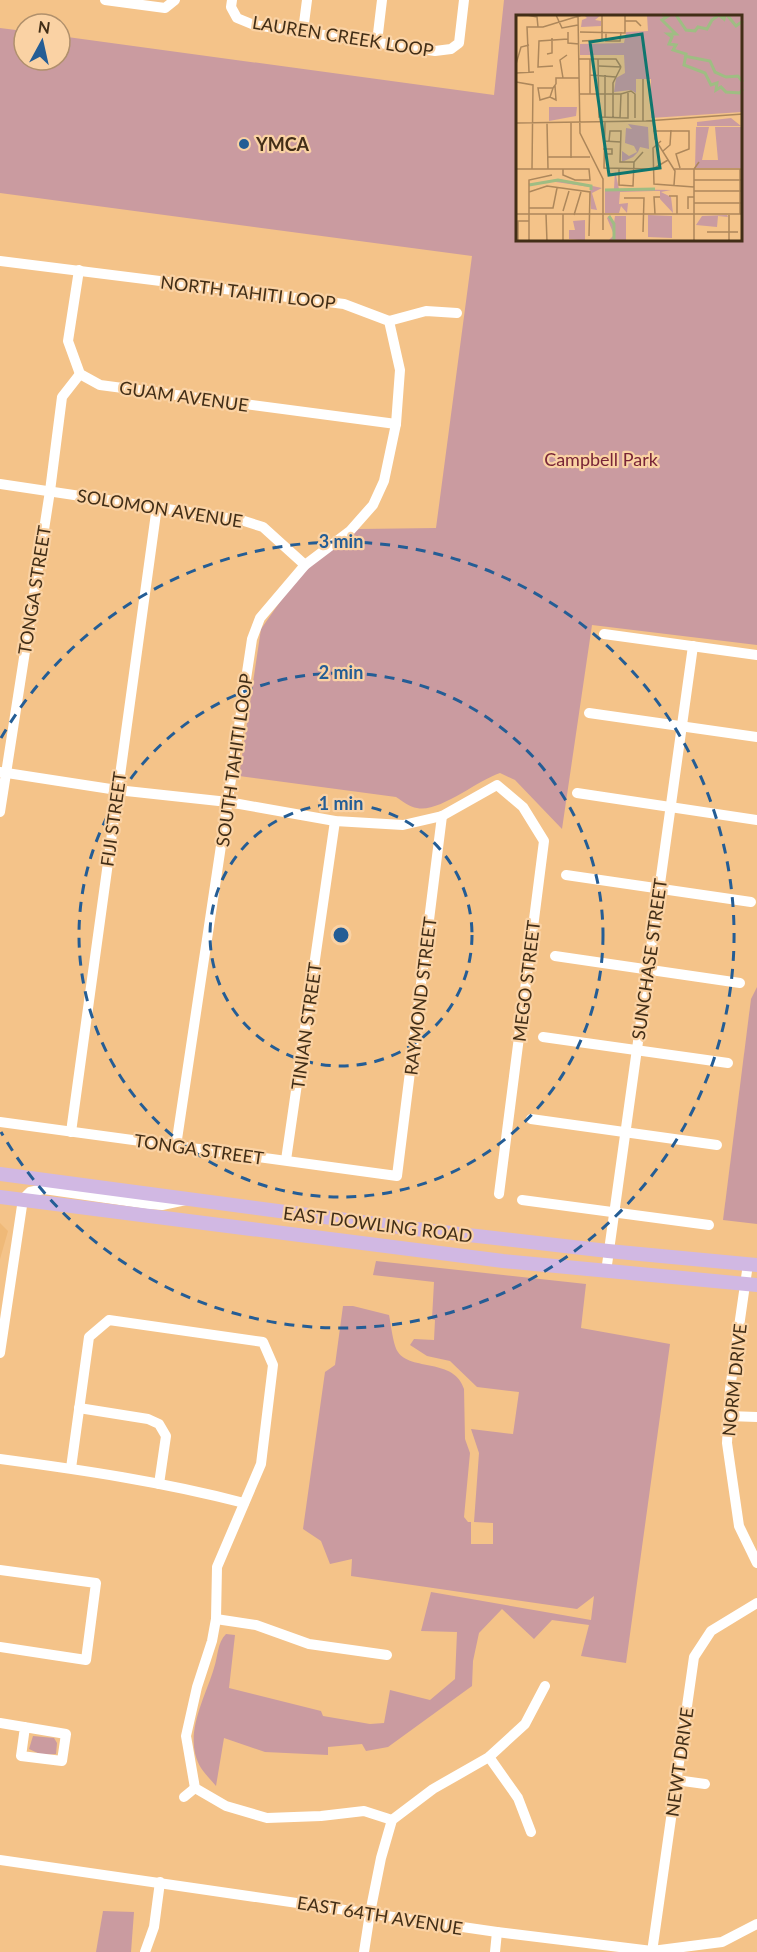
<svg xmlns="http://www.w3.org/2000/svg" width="757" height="1952" font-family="Lato,sans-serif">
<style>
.built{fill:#efb978}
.green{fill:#ca9ba0;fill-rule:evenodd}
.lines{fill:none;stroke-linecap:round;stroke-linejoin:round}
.minor{stroke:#fff;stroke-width:10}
.major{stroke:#d1b8e3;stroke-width:14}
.ring{fill:none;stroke:#245d95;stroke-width:3;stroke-dasharray:10 8}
.poi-dot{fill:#245d95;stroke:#fad2a4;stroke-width:2}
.labels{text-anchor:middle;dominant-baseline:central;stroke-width:4.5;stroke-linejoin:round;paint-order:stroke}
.street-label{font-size:18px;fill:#422e17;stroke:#fad2a4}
.poi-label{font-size:18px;font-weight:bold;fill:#422e17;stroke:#fad2a4;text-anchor:start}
.park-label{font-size:18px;fill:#782537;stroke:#fad2a4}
.inset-river{fill:none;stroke:#9fbd83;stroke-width:3}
.inset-road{fill:none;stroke:#ad875b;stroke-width:1.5}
.view{fill:#0f766e;fill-opacity:0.15;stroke:#0f766e;stroke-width:3}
.inset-edge{fill:none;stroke:#422e17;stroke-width:3}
.centre{fill:#245d95;stroke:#fad2a4;stroke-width:3}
.ring-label{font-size:18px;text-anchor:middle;font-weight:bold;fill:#245d95;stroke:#fad2a4;stroke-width:4.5;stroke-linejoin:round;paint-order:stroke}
</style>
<rect width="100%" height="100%" fill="#f4c389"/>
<path class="built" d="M 0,1223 L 8,1231 L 0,1259 Z"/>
<g class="green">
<path d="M 504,0 L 757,0 L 757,645 L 592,625 L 562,829 L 515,780 L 500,773 C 478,780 439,813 417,808 C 410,807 402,801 396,797 L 239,776 L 261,629 L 303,569 L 359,529 L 436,528 L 472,256 L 0,193 L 0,28 L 24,31 L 24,60 L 60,60 L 60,36 L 494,95 ZM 517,16 L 740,16 L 740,240 L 517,240 Z"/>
<path d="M 757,987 L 757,1224 L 723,1220 L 751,999 Z"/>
<path d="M 376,1261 L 586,1284 L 581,1328 L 670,1344 L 626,1663 L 581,1656 L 589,1625 L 552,1620 L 534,1639 L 502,1609 L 479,1633 L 473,1661 L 472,1686 L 388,1747 L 366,1751 L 362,1744 L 328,1747 L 328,1755 L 265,1752 L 224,1738 L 216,1786 C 211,1780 205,1774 201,1768 C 182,1736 205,1699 214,1668 C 218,1657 217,1643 226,1634 L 235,1635 L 229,1688 L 321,1711 L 323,1716 L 370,1724 L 384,1723 L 390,1690 L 430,1700 L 455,1679 L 457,1632 L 421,1631 L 431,1592 L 591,1620 L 594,1596 L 577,1609 L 351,1576 L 352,1559 L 330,1564 L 321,1541 L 303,1529 L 325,1372 L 335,1365 L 343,1306 L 353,1306 L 389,1315 C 391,1324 393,1345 398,1352 C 410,1371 455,1358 464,1389 L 465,1439 L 470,1453 L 464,1517 L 468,1522 L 471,1522 L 471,1544 L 493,1544 L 493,1523 L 474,1522 L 479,1453 L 471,1429 L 513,1434 L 519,1392 L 477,1387 L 450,1361 L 427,1356 L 410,1345 L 414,1339 L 434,1340 L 435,1320 L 432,1319 L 434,1282 L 373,1275 Z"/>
<path d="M 33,1736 L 54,1738 L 57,1743 L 56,1754 L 42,1755 L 29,1749 Z"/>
<path d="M 103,1911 L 134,1912 L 131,1952 L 96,1952 Z"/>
</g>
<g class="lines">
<g class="minor">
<path d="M 105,0 L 165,8 L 175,0"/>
<path d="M 232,0 L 231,7 L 237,18 L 254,25 L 435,51 L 451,49 L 459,43 L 464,0"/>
<path d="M 303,31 L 307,0"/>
<path d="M 377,42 L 382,0"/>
<path d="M 0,261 L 344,304 L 389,321 L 400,370 L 396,424 L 384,481 L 373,505 L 350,531 L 305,565 L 260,618 L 252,639 L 176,1146"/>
<path d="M 79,270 L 68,341 L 80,374 L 100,385 L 396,424"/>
<path d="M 389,321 L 426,311 L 457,313"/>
<path d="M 0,484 L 241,520 L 263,527 L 305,565"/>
<path d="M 604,634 L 757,655"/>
<path d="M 589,713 L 757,737"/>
<path d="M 0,772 L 117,790 L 228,802 L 335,821 L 403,825 L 442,816 L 497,785 L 523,807 L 544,841 L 499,1194"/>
<path d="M 577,793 L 757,820"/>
<path d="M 0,812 L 50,491 L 62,397 L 80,374"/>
<path d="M 566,875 L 751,902"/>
<path d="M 555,956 L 740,983"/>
<path d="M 543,1037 L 728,1063"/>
<path d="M 531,1119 L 717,1145"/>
<path d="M 0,1122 L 397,1176 L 442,816"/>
<path d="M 71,1132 L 157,506"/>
<path d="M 286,1160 L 335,821"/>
<path d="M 522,1200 L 709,1225"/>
<path d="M 748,1264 L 730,1389 L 727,1443 L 739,1526 L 757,1563"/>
<path d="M 606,1272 L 693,646"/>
<path d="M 0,1353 L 23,1199 L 30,1192 L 44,1189 L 148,1204 L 162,1205 L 186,1200"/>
<path d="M 79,1408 L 148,1419 L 159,1424 L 166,1436 L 159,1484"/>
<path d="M 728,1416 L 757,1417"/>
<path d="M 0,1459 C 82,1470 164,1482 244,1503"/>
<path d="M 71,1468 L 89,1337 L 109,1320 L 263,1342 L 273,1365 L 261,1464 L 217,1567 L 216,1619 L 212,1641 L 197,1687 L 186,1736 L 195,1788 L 226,1806 L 267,1818 L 321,1816 L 364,1811 L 392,1820"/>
<path d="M 0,1570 L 96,1583 L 86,1660 L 0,1647"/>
<path d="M 216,1619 L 256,1625 L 309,1644 L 387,1655"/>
<path d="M 0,1723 L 66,1734 L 62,1761 L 21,1756 L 25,1727"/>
<path d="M 489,1757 L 518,1798 L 531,1832"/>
<path d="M 676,1780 L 705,1784"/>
<path d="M 184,1797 L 195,1788"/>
<path d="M 0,1860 L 497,1932 L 652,1951 L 722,1942 L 757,1924"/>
<path d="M 145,1952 L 154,1927 L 160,1882"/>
<path d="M 364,1952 L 370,1913 L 381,1858 L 392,1820 L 433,1789 L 489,1757 L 525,1724 L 545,1686"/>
<path d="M 495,1952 L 497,1932"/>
<path d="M 652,1952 L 694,1657 L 711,1631 L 757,1603"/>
</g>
<g class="major">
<path d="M 0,1174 L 407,1228 L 608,1251 L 757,1265"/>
<path d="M 0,1197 L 503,1261 L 757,1285"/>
</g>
</g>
<g class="ring">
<circle cx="341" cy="935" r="131"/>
<circle cx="341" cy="935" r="262"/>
<path d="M1 738A393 393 0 1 1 1 1132"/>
</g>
<circle class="poi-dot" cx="244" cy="144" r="6"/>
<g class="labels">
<g class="street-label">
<text transform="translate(343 36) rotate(9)">LAUREN CREEK LOOP</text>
<text transform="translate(248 292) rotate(7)">NORTH TAHITI LOOP</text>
<text transform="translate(184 396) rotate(8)">GUAM AVENUE</text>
<text transform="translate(160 508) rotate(9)">SOLOMON AVENUE</text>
<text transform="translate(34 590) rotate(-81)">TONGA STREET</text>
<text transform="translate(234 760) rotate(-82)">SOUTH TAHITI LOOP</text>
<text transform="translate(113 819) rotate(-82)">FIJI STREET</text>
<text transform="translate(649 959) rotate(-82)">SUNCHASE STREET</text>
<text transform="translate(526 981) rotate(-83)">MEGO STREET</text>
<text transform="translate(420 996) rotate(-83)">RAYMOND STREET</text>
<text transform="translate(306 1026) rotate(-82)">TINIAN STREET</text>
<text transform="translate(199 1149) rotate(8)">TONGA STREET</text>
<text transform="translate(378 1224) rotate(7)">EAST DOWLING ROAD</text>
<text transform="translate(734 1380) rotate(-84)">NORM DRIVE</text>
<text transform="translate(679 1762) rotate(-82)">NEWT DRIVE</text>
<text transform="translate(380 1915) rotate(9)">EAST 64TH AVENUE</text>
</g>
<g class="poi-label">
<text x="256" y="144">YMCA</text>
</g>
<g class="park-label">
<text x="601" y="459">Campbell Park</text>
</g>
</g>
<g transform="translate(516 15)">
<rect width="226" height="226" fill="#f4c389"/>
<path d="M 68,0 L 85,0 L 79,5 L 85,6 L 85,11 L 65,12 L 66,5 L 71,3 ZM 131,0 L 226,0 L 226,97 L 135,103 L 135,64 L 120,64 L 120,78 L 115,75 L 98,77 L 100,63 L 109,58 L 108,40 L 64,40 L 64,29 L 108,28 L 110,17 L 132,16 ZM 33,92 L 61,92 L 60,101 L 33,106 ZM 215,103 L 225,111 L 181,111 L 181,107 ZM 112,109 L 132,112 L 133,134 L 124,132 L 122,137 L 117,142 L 106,147 L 106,136 L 113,141 L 121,137 L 118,131 L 109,128 L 110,113 L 116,114 ZM 180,112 L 193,112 L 186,145 L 202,145 L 199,112 L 226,112 L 226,153 L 179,153 ZM 99,156 L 103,174 L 155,175 L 145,177 L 155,182 L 157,198 L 144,184 L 144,176 L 138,176 L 104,177 L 103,189 L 112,188 L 111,198 L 105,191 L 103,198 L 89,198 L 89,176 L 98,174 ZM 43,164 L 86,173 L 76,178 L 81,195 L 75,194 L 74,172 L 33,166 L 14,171 L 13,169 ZM 94,200 L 98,208 L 99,201 L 110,201 L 110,226 L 92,226 L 98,220 L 91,203 ZM 132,200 L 156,201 L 156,223 L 132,222 ZM 186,201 L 211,200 L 212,202 L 202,201 L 201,212 L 180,210 ZM 69,205 L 69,225 L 73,226 L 53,224 L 53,215 L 59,215 L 57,206 Z" fill="#ca9ba0"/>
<path class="inset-river" d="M 146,0 L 152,1 L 146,5 L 160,19 L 152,19 L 156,22 L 153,29 L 160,30 L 157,35 L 170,39 L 168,50 L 189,58 L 195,70 L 201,68 L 200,75 L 205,72 L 210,77 L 224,78 L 227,74M 160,0 L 170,15 L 179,16 L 182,12 L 191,14 L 196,5 L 203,0 L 208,4 L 209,0M 211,0 L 220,11 L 227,6M 168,41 L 194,46 L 199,57 L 210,62 L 222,61 L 227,67M 13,170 L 42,165 L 75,171 L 75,175M 89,175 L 139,174M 93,201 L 98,209 L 98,227"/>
<path class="inset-road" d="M 11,0 L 21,2 L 22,12M 40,0 L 46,13 L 62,10M 62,0 L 64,118 L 87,164 L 87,215M 109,6 L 120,6 L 125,11M 52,17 L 52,28 L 63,29M 64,17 L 109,18 L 109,0M 90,18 L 90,26 L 104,26 L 105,17M 66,26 L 86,25 L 86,0M 31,39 L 36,38 L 36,23M 63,44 L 100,44 L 105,52M 82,44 L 83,102 L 112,103 L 112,78M 0,49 L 5,32 L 13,30M 37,51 L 22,52 L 23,26 L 52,24M 83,51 L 105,52M 13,57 L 11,12 L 27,12 L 66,0M 0,58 L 18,57M 74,60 L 100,62M 89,60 L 89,103M 47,63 L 44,45 L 51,40M 127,64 L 127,106M 0,67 L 17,70 L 16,154M 40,69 L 40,63 L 63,63M 37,73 L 34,82 L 40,85 L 39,71M 63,79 L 105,79 L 115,76 L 119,79 L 119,103M 74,79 L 74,44M 34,82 L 24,85 L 22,73 L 37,73 L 40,69M 97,103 L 97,68 L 105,52M 104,103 L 105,79M 137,106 L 139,124 L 159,156 L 158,170M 89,107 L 88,153 L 137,154 L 152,145M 0,108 L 130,106 L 227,99M 31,108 L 32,154M 137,116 L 173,116 L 173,134 L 160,139 L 164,153M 87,126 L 105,127M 93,126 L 94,116 L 105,116 L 104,147 L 118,147M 145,126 L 137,133 L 138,169 L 178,172M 87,134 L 96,134 L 96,139 L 88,139M 147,136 L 154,130 L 155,115M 32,142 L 74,142M 55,143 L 55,108M 0,154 L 73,154 L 74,165 L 59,165 L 47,160 L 47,154M 103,154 L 103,170 L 117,171 L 118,147 L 127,137M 157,154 L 227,154M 178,165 L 227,165M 178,176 L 227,176M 13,177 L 31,171 L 74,177 L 73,221M 153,181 L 161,181 L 161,199M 108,183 L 128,183 L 127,217M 178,188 L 227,188M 13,193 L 37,193 L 41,173M 172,194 L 172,182 L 178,182M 47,196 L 53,176M 0,199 L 227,199M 30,199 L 31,227M 47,199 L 47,227M 139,199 L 138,182 L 144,182M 224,199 L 224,154M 58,200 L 65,177M 213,200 L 213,227M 191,217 L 222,217M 2,227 L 2,206 L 13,206M 13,227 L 13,165 L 36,160M 178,227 L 178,154 L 183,147"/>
<path class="view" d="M 126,19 L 144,153 L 93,160 L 74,27 Z"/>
<rect width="226" height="226" class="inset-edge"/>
</g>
<circle cx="341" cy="935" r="9" class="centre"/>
<g class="ring-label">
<text x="341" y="548">3 min</text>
<text x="341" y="679">2 min</text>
<text x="341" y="810">1 min</text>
</g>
<g transform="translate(42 42) rotate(8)"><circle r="28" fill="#fad2a4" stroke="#b0906c" stroke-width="1.5"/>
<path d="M0-4.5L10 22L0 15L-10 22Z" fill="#245d95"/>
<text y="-9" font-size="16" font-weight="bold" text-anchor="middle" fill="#422e17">N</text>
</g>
</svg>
